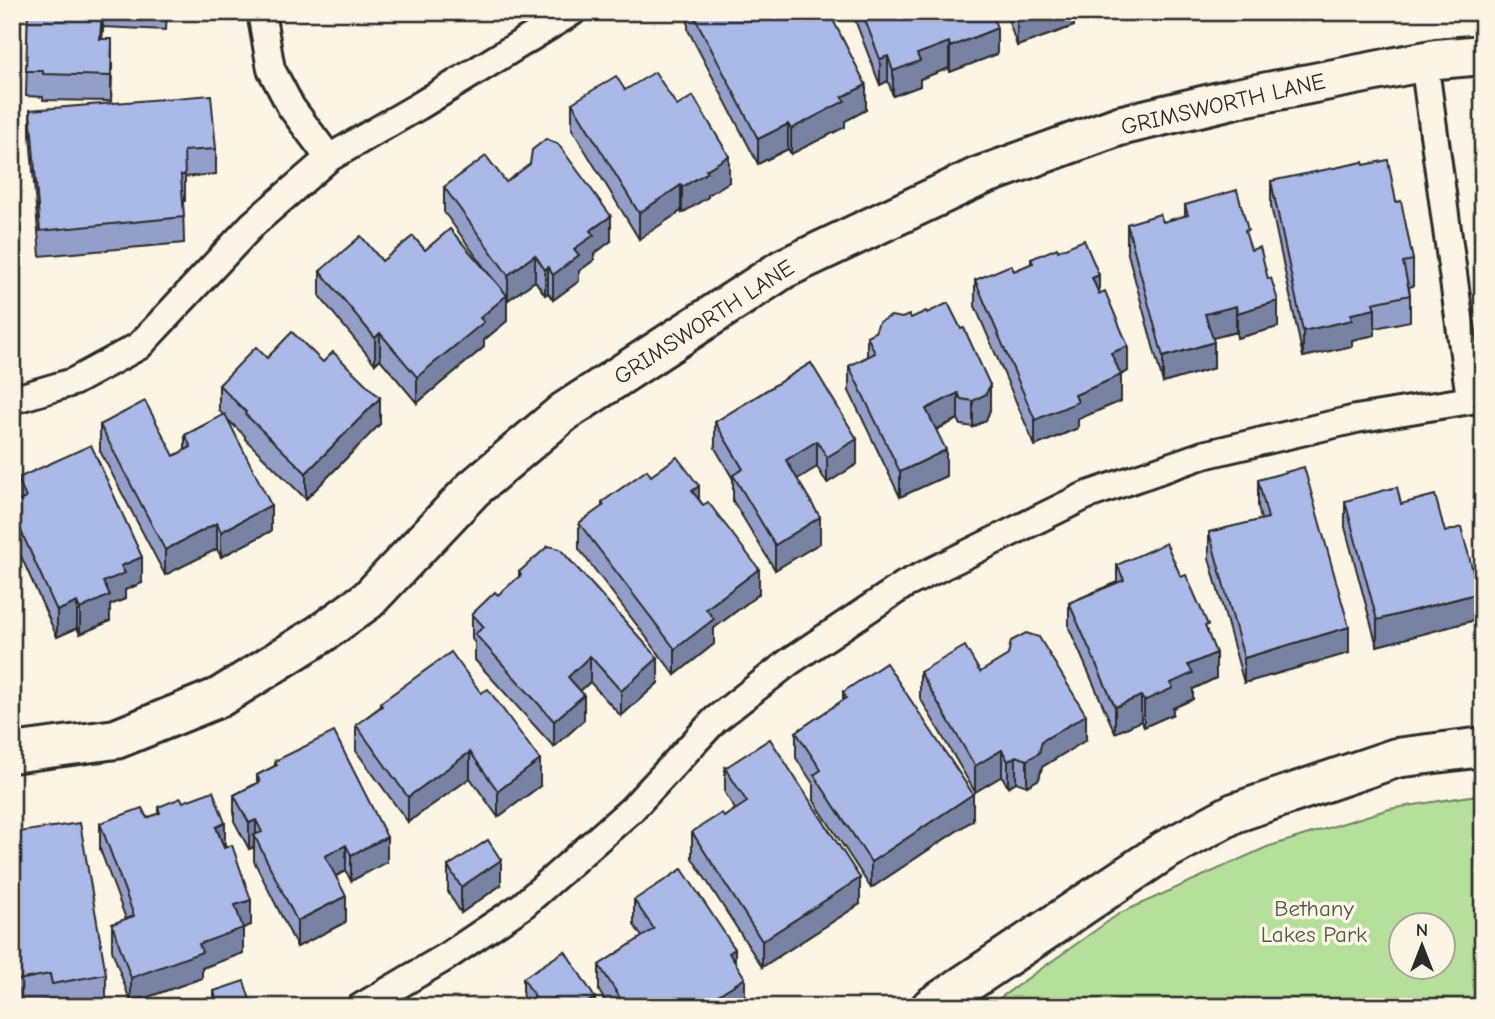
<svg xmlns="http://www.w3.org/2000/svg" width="1495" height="1019" font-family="'Comic Neue',sans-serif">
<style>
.green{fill:#b6df9b;stroke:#708563;stroke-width:2;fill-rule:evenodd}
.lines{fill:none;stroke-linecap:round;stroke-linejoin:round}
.lane-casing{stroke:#2b2b2b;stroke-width:32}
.street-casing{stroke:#2b2b2b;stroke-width:44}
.lane{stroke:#fcf5e5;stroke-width:26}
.street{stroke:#fcf5e5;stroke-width:38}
.wall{fill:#939fc8;stroke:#2b2b2b;stroke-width:2}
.shaded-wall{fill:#7882a3;stroke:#2b2b2b;stroke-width:2}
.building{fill:#abb9e9;stroke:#2b2b2b;stroke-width:2}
.labels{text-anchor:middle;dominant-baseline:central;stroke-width:7;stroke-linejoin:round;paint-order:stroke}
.street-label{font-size:23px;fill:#2b2b2b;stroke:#fcf5e5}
.park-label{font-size:23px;fill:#4e5847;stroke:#fcf5e5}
</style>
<rect width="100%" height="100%" fill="#fcf5e5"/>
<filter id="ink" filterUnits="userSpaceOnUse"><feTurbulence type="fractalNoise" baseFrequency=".0143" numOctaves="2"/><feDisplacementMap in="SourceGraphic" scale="14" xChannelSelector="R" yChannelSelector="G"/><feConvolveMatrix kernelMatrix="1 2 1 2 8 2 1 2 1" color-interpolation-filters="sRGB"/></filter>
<g filter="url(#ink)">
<path class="green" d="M 1483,794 L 1483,1007 L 987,1007 L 1120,913 L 1267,847 L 1389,809 ZM 1400,925 L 1442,925 L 1442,967 L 1400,967 Z"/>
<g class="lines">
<g class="lane-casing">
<g id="lane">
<path d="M 261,12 L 271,69 L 291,107 L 329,158 L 419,106 L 572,12"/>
<path d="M 1424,61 L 1470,398"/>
<path d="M 12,400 L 73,382 L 139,346 L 253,224 L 329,158"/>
<path d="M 361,1007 L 446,957 L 522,906 L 632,809 L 715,720 L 789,662 L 904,585 L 1085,496 L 1203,455 L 1356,419 L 1483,398"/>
</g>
</g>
<g class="street-casing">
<g id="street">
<path d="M 12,753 L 116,739 L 220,697 L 319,635 L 368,600 L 473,489 L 564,412 L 783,269 L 978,177 L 1119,126 L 1232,99 L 1437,59 L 1483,55"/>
<path d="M 931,1007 L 1164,851 L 1234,813 L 1396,758 L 1483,747"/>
</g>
</g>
<use href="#lane" class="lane"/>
<use href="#street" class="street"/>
</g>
<g class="wall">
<path d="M 28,12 L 167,12 L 166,30 L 103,27 L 102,39 L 112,65 L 111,101 L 43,100 L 43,97 L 26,96 Z"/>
<path d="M 688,12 L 829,12 L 866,110 L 845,121 L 845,127 L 791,154 L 788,149 L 758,164 L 688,30 Z"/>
<path d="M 852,12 L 991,12 L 997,54 L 950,72 L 949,68 L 920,79 L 920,86 L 893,96 L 888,81 L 880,85 Z"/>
<path d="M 1006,12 L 1094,12 L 1074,19 L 1074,26 L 1017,46 Z"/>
<path d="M 625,90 L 677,106 L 729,182 L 708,195 L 708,197 L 682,213 L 681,211 L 639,239 L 572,129 L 572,103 Z"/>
<path d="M 30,110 L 216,149 L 216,174 L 185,177 L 185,201 L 183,201 L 184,243 L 40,256 L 30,135 Z"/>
<path d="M 1364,165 L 1396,202 L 1413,260 L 1413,286 L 1409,287 L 1410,295 L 1410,321 L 1375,328 L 1375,335 L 1352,340 L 1352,346 L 1303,357 L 1271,206 L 1271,181 Z"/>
<path d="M 506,182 L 611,241 L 594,254 L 594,260 L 579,271 L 579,281 L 553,300 L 548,293 L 545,295 L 535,281 L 508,300 L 507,298 L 507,321 L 484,340 L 484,347 L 417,403 L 380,359 L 375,364 L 320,297 L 320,271 L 382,261 L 425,250 L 491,277 L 444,212 L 444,187 Z"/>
<path d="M 1185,205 L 1248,243 L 1278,327 L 1237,338 L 1236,332 L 1212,338 L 1214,368 L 1163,383 L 1127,250 L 1127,224 L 1163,222 L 1185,216 Z"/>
<path d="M 1058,251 L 1099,294 L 1128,371 L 1121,375 L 1121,401 L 1078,419 L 1078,428 L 1035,446 L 975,306 L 975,280 L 1014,271 L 1031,264 L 1031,259 Z"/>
<path d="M 902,318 L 911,318 L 990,410 L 986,420 L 973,427 L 961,425 L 958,419 L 936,430 L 946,476 L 900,497 L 849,391 L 849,366 L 867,357 L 867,336 Z"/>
<path d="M 267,358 L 380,424 L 306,499 L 245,439 L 245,436 L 227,419 L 271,531 L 221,557 L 217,549 L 165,575 L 100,451 L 100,425 L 174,456 L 185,450 L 185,435 L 223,415 L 219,410 L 219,385 Z"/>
<path d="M 811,363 L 857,464 L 827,483 L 817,467 L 797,479 L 820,543 L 775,570 L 733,501 L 733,479 L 715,448 L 715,422 Z"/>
<path d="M 651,476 L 699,499 L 759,594 L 714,628 L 714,644 L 675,675 L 579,549 L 579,523 L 602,507 L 602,502 Z"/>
<path d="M 18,478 L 142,583 L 125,590 L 125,599 L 110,605 L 110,621 L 80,634 L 77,628 L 57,637 L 12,536 L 12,504 L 18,501 Z"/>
<path d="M 1258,480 L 1349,653 L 1244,683 L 1209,558 L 1209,532 L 1261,520 L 1258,506 Z"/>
<path d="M 1345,501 L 1401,504 L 1445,532 L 1479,619 L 1377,646 L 1345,527 Z"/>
<path d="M 1117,565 L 1208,633 L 1216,678 L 1193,689 L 1193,699 L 1173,708 L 1173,714 L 1144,727 L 1141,721 L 1115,733 L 1069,628 L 1069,603 L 1117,582 Z"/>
<path d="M 519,572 L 658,683 L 621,716 L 590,682 L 580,691 L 584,720 L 554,747 L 475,660 L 475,643 L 472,639 L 472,614 L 498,595 L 519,577 Z"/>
<path d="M 920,672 L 980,672 L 1086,740 L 1042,767 L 1039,779 L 1027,786 L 1016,782 L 1008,787 L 1002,776 L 975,792 L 920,698 Z"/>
<path d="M 843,692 L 973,820 L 871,888 L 814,801 L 814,785 L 796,758 L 796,732 L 843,700 Z"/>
<path d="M 380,703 L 540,786 L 498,817 L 470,778 L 408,822 L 356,751 L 356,725 L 380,707 Z"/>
<path d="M 275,761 L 387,862 L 351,881 L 346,871 L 336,876 L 346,922 L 297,947 L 254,861 L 254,847 L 249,849 L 234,821 L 234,795 L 257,783 L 257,775 L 275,766 Z"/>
<path d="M 725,768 L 860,904 L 762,967 L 692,858 L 692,832 L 724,817 L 735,809 L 725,793 Z"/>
<path d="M 183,802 L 225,848 L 251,925 L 243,928 L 243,953 L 202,968 L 202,978 L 131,1003 L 112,950 L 112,924 L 126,919 L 100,849 L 100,823 L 147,818 L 158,814 L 158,807 Z"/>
<path d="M 12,833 L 106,974 L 106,1000 L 69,1007 L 51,1007 L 50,1000 L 12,1006 Z"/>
<path d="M 448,866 L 501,885 L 461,913 L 448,892 Z"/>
<path d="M 634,900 L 735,961 L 745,1003 L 740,1007 L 609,1007 L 599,991 L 599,965 L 642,937 L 634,925 Z"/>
<path d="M 523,978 L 595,1007 L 523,1004 Z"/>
<path d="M 214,991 L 252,1007 L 214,1007 Z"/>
</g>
<g class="shaded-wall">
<path d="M 102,12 L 103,27 L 100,65 L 100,39 Z"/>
<path d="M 1039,12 L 1094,12 L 1074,19 L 1074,26 L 1017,46 L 1017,20 Z"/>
<path d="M 997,28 L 997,54 L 950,72 L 950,47 Z"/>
<path d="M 112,39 L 112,65 L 111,101 L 111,76 Z"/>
<path d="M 949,42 L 949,68 L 920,79 L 920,86 L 893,96 L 893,71 L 917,54 Z"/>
<path d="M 888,56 L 888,81 L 880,85 L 880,59 Z"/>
<path d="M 866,85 L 866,110 L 845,121 L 845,127 L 791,154 L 791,129 L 842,97 Z"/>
<path d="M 788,124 L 788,149 L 758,164 L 758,139 Z"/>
<path d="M 729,156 L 729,182 L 708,195 L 708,197 L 682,213 L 682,187 L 706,170 Z"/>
<path d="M 681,185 L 681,211 L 639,239 L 639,213 Z"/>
<path d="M 611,216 L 611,241 L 594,254 L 594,260 L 579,271 L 579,281 L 553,300 L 553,275 L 590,231 Z"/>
<path d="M 535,255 L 535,281 L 508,300 L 508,275 Z"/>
<path d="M 548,267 L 548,293 L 545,295 L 545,270 Z"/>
<path d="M 1099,275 L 1099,300 L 1092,278 Z"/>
<path d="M 507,295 L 507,321 L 484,340 L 484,347 L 417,403 L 417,377 L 480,318 Z"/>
<path d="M 1278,301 L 1278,327 L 1237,338 L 1237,313 Z"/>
<path d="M 1236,306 L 1236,332 L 1205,340 L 1205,314 Z"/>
<path d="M 1375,309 L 1375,335 L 1352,340 L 1352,346 L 1303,357 L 1303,331 L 1351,314 Z"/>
<path d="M 380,333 L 380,359 L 375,364 L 375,338 Z"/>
<path d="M 1214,342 L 1214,368 L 1163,383 L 1163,357 Z"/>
<path d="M 1128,346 L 1128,371 L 1111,379 L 1111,353 Z"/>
<path d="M 1121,375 L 1121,401 L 1078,419 L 1078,428 L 1035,446 L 1035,420 L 1075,395 Z"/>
<path d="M 990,385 L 990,410 L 986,420 L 973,427 L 973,401 Z"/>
<path d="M 958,393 L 958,419 L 926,434 L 926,409 Z"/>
<path d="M 380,398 L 380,424 L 306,499 L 306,473 Z"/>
<path d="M 857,439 L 857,464 L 827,483 L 827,457 Z"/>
<path d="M 817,441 L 817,467 L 786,486 L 786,460 Z"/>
<path d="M 946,450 L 946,476 L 900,497 L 900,472 Z"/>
<path d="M 699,486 L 699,512 L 692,491 Z"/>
<path d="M 271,505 L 271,531 L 221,557 L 221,532 Z"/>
<path d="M 820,517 L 820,543 L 775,570 L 775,545 Z"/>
<path d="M 217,523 L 217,549 L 165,575 L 165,550 Z"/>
<path d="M 142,557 L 142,583 L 125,590 L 125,599 L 110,605 L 110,621 L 80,634 L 80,609 L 103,582 L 121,566 Z"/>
<path d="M 759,569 L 759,594 L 714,628 L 714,644 L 675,675 L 675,649 L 706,609 Z"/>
<path d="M 1479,593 L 1479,619 L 1377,646 L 1377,620 Z"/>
<path d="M 77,602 L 77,628 L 57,637 L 57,611 Z"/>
<path d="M 1349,627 L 1349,653 L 1244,683 L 1244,658 Z"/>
<path d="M 1216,653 L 1216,678 L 1193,689 L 1193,699 L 1173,708 L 1173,714 L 1144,727 L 1144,701 L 1171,683 L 1188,665 Z"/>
<path d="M 590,656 L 590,682 L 568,702 L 568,677 Z"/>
<path d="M 658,658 L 658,683 L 621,716 L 621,691 Z"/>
<path d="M 584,695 L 584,720 L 554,747 L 554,721 Z"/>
<path d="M 1141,696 L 1141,721 L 1115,733 L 1115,707 Z"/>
<path d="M 1086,715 L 1086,740 L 1042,767 L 1039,779 L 1027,786 L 1027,760 L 1042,741 Z"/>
<path d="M 1002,750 L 1002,776 L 975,792 L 975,766 Z"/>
<path d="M 470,752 L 470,778 L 408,822 L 408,797 Z"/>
<path d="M 1016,756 L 1016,782 L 1008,787 L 1008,761 Z"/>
<path d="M 540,760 L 540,786 L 498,817 L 498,791 Z"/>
<path d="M 973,794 L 973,820 L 871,888 L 871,862 Z"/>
<path d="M 256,820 L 256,839 L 254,835 L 254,847 L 249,849 L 249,823 Z"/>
<path d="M 225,823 L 225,849 L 216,827 Z"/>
<path d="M 387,837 L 387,862 L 351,881 L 351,855 Z"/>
<path d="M 346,845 L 346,871 L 325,881 L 325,856 Z"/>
<path d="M 501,860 L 501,885 L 461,913 L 461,887 Z"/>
<path d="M 860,878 L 860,904 L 762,967 L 762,941 Z"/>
<path d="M 346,896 L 346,922 L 297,947 L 297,921 Z"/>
<path d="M 251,900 L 251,925 L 243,928 L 243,953 L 202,968 L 202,978 L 131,1003 L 131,978 L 235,905 Z"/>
<path d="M 735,949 L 735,975 L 729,953 Z"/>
<path d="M 745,978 L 745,1003 L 740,1007 L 699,1007 Z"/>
<path d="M 595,998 L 595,1007 L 584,1007 L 584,1004 Z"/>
</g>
<g class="building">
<path d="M 28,12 L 102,12 L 100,39 L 112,39 L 111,76 L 43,74 L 43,71 L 26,71 Z"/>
<path d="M 692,12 L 829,12 L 866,85 L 842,97 L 845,101 L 791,129 L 788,124 L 758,139 Z"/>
<path d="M 862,12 L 991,12 L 997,28 L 950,47 L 949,42 L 917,54 L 920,61 L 893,71 L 888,56 L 880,59 Z"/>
<path d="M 1015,12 L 1039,12 L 1017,20 Z"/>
<path d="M 655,72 L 677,106 L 693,96 L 729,156 L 706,170 L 708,172 L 682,187 L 681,185 L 639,213 L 572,103 L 616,76 L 625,90 Z"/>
<path d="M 211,95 L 216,149 L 184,151 L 185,175 L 181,175 L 184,217 L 40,231 L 30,110 Z"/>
<path d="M 546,139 L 558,144 L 611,216 L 590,231 L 594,235 L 574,249 L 579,255 L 553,275 L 548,267 L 545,270 L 535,255 L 508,275 L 444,187 L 486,156 L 506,182 L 530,164 L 532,150 Z"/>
<path d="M 1388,160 L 1396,202 L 1401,201 L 1413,260 L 1403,262 L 1410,295 L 1373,303 L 1375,309 L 1351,314 L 1352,320 L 1303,331 L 1271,181 L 1363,162 L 1364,165 Z"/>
<path d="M 1237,190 L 1248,230 L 1245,231 L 1251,250 L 1260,247 L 1268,279 L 1271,278 L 1278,301 L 1237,313 L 1236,306 L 1205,314 L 1214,342 L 1163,357 L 1127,224 L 1160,214 L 1163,222 L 1188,215 L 1185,205 Z"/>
<path d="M 450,229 L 507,295 L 480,318 L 484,322 L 417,377 L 380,333 L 375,338 L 320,271 L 361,236 L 382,261 L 413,236 L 425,250 Z"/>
<path d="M 1084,240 L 1099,275 L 1092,278 L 1099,294 L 1105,291 L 1128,346 L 1111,353 L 1121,375 L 1075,395 L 1078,402 L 1035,420 L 975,280 L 1011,265 L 1014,271 L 1033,263 L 1031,259 L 1057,248 L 1058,251 Z"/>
<path d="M 948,303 L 961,329 L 964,328 L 990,385 L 986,394 L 973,401 L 961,399 L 958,393 L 926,409 L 946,450 L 900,472 L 849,366 L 875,353 L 867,336 L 875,332 L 879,322 L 891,316 L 902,318 L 909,315 L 911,318 L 926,311 L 927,313 Z"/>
<path d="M 292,332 L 323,362 L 333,352 L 380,398 L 306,473 L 245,414 L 246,412 L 219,385 L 256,347 L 267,358 Z"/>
<path d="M 811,363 L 857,439 L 827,457 L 817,441 L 786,460 L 820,517 L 775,545 L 733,475 L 743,469 L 715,422 Z"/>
<path d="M 145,401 L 174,456 L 191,447 L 185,435 L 225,414 L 271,505 L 221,532 L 217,523 L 165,550 L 100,425 Z"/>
<path d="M 91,445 L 142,557 L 121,566 L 125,573 L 103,582 L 110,595 L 80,609 L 77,602 L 57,611 L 12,511 L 12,504 L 26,498 L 18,478 Z"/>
<path d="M 677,457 L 699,486 L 692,491 L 703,505 L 708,502 L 759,569 L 706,609 L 714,619 L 675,649 L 579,523 L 604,505 L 602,502 L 647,470 L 651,476 Z"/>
<path d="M 1304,467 L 1349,627 L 1244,658 L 1209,532 L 1268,518 L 1258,480 Z"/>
<path d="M 1397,487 L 1401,504 L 1435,495 L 1445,532 L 1461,527 L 1479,593 L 1377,620 L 1345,501 Z"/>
<path d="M 1166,543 L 1181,577 L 1186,575 L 1208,625 L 1205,626 L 1216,653 L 1188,665 L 1193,673 L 1171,683 L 1173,688 L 1144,701 L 1141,696 L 1115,707 L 1069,603 L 1124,580 L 1117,565 Z"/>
<path d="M 548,546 L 560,549 L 658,658 L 621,691 L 590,656 L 568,677 L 584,695 L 554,721 L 475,634 L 484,627 L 472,614 L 495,592 L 498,595 L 521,575 L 519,572 Z"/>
<path d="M 1026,633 L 1039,637 L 1086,715 L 1042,741 L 1039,753 L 1027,760 L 1016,756 L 1008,761 L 1002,750 L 975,766 L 920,672 L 965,646 L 980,672 L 1008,655 L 1011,641 Z"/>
<path d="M 451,652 L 481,693 L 488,689 L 540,760 L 498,791 L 470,752 L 408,797 L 356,725 L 382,706 L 380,703 Z"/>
<path d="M 886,663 L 973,794 L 871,862 L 814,775 L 821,770 L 796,732 L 846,698 L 843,692 Z"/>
<path d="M 334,732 L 387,837 L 351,855 L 346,845 L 325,856 L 346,896 L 297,921 L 254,835 L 262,832 L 256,820 L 249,823 L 234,795 L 260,782 L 257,775 L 277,765 L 275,761 Z"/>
<path d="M 770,739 L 860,878 L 762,941 L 692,832 L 722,813 L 724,817 L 747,802 L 725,768 Z"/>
<path d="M 213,791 L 225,823 L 216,827 L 224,848 L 232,845 L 251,900 L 235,905 L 243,928 L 199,944 L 202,952 L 131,978 L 112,924 L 134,916 L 100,823 L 142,808 L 147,818 L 160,813 L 158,807 L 181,798 L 183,802 Z"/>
<path d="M 80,823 L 106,974 L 52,984 L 50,974 L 12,981 L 12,833 Z"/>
<path d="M 488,840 L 501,860 L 461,887 L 448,866 Z"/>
<path d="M 682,869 L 735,949 L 729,953 L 745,978 L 699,1007 L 626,1007 L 599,965 L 654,929 L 634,900 Z"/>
<path d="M 565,951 L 595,998 L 584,1004 L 586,1007 L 518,1007 L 535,997 L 523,978 Z"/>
<path d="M 244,981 L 252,1006 L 218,1007 L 214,991 Z"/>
</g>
</g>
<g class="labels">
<g class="street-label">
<text transform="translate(1223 104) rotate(-13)">GRIMSWORTH LANE</text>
<text transform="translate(704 322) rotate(-33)">GRIMSWORTH LANE</text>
</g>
<g class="park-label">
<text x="1314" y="908">Bethany<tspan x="1314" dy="26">Lakes Park</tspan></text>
</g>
</g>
<rect width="1495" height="1019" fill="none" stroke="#fcf5e5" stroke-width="42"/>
<rect x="21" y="21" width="1453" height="977" fill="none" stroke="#2b2b2b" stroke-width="2.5" filter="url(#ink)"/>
<g transform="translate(1422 946)"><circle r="33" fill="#fcf5e5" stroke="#a8a49b" stroke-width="2"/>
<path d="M0-5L12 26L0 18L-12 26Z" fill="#2b2b2b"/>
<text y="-10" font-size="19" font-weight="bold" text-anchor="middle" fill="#2b2b2b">N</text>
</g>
</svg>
